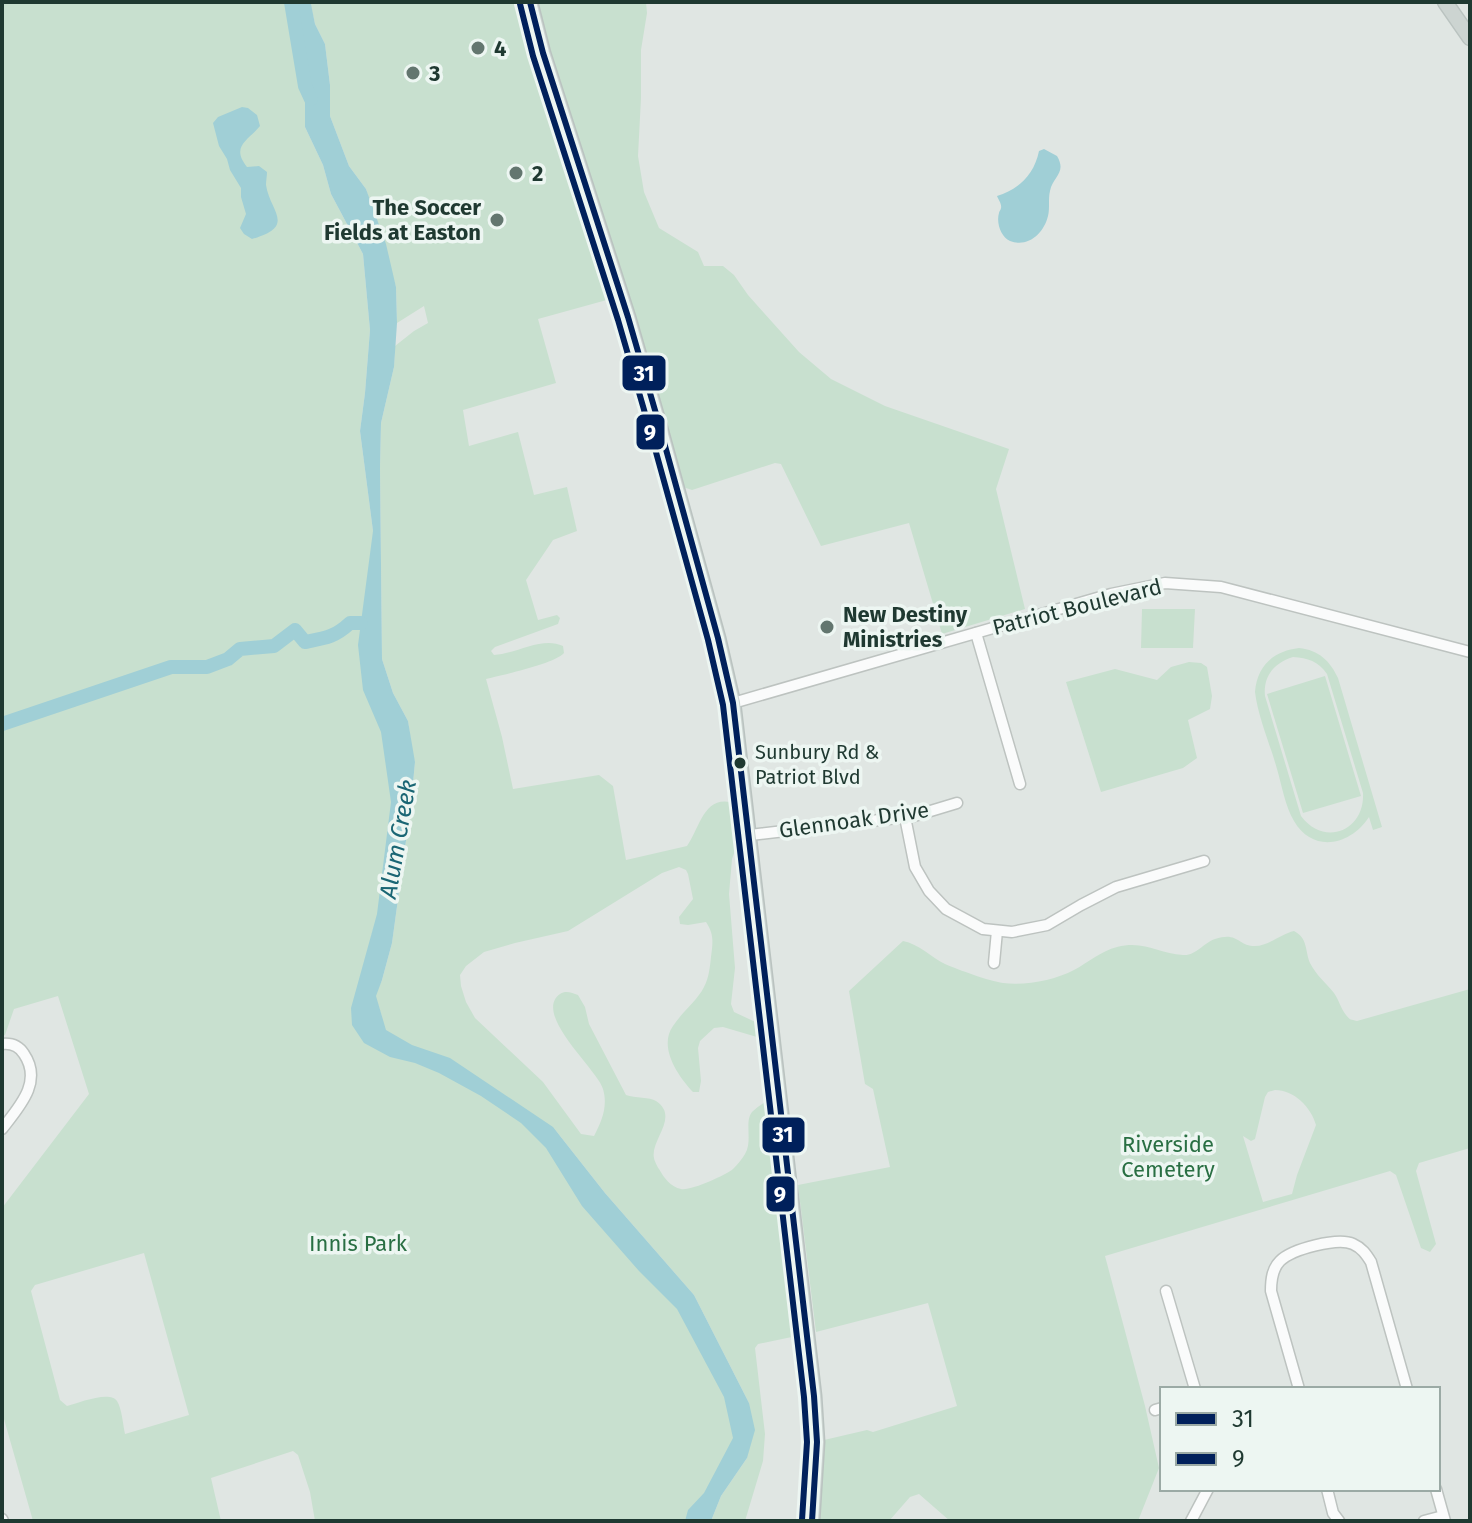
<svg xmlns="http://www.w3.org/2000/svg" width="1472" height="1523" font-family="'Fira Sans',sans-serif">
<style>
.green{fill:#c8e0cf;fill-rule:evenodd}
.water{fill:#a0cfd6}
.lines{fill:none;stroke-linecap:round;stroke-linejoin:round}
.river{stroke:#a0cfd6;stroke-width:14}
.minor-casing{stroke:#bdc3c0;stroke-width:13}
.major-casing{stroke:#bac3c0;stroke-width:17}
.minor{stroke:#fafbfb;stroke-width:10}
.major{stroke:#ccd4d1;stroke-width:14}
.bus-1-casing{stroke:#edf6f2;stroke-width:12}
.bus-2-casing{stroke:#edf6f2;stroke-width:12}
.bus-1{stroke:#00205b;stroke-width:6}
.bus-2{stroke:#00205b;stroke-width:6}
.poi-dot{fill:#63766f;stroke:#edf6f2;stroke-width:3}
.bus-dot{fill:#1f3931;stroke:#edf6f2;stroke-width:3}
.labels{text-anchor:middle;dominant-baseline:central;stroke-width:7;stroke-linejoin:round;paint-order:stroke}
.bus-label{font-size:20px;fill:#1f3931;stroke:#edf6f2;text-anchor:start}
.poi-label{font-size:22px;font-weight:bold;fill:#1f3931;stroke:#edf6f2;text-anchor:start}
.street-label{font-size:22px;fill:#1f3931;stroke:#edf6f2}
.park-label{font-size:22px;fill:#296f43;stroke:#edf6f2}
.water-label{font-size:24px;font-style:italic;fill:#1a6674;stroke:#edf6f2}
.line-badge{stroke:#edf6f2;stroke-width:3}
.badge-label{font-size:22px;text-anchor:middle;font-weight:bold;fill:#fff}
</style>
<rect width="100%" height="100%" fill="#e0e6e3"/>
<g class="green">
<path d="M 2,2 L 289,2 L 305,86 L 305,127 L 323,165 L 331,194 L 363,254 L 370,330 L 365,393 L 360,431 L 373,531 L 380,673 L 411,742 L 408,721 L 393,693 L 382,659 L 380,468 L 381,423 L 394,367 L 395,346 L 414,331 L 428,323 L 424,306 L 397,323 L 396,287 L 366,189 L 349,166 L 330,116 L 330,85 L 325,44 L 315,24 L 310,2 L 525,2 L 603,278 L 612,282 L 615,290 L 614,298 L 538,319 L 556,383 L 463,410 L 469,446 L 518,432 L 534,495 L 567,487 L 577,531 L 553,540 L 526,580 L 538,620 L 557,615 L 560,618 L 558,624 L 495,647 L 491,651 L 494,655 C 516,654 542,636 563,646 L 564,653 C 554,664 502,675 486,679 L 502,737 L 513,789 L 599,775 L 613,786 L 626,860 L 687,846 C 699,830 703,797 730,802 L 740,819 L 742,831 L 732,859 L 729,894 L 735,968 L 731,1004 L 734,1012 L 764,1026 L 766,1036 L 757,1037 L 723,1027 L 714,1028 L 700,1041 L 698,1048 L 701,1081 L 699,1092 L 693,1092 C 678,1076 658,1047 673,1026 C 682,1012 697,1001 704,987 C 709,978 710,966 711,957 C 713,942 714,934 706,922 L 688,925 L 680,924 L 679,917 L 693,899 L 688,874 L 686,870 L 679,867 L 662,873 L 568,931 L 515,943 L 484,952 L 466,966 L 460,975 L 461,986 L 466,1002 L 475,1018 L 543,1082 L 581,1134 L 594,1136 C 602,1121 608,1106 603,1089 C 598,1070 532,1014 560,994 C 566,990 572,993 578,995 L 585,1007 L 589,1024 L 626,1095 C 635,1098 650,1097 656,1101 C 680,1117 650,1140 654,1158 C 654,1160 658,1168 659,1169 C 664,1178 671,1187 681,1189 C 691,1191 726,1175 733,1169 C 737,1165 742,1159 745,1154 C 753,1141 744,1122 752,1112 C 757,1107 766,1101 772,1098 L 806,1334 L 758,1344 L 755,1348 L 765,1434 L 763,1461 L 745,1521 L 711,1521 L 721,1496 L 747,1458 L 749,1403 L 694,1295 L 605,1193 L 553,1127 L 635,1240 L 739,1399 L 738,1444 L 701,1521 L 315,1521 L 310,1492 L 298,1455 L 293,1451 L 211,1478 L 221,1521 L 33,1521 L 2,1412 L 2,1208 L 89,1094 L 58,996 L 14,1009 L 5,1035 L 2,1036 ZM 413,756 L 415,762 L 411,804 L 392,943 L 382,980 L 375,995 L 382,1017 L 361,975 L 373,930 L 378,928 ZM 144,1253 L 189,1415 L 125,1434 C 123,1425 122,1409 117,1401 C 110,1390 78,1403 67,1406 L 60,1400 L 31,1291 L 35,1285 Z"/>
<path d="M 538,2 L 646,2 L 647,13 L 641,50 L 641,98 L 638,156 L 644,192 L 659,228 L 698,252 L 704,266 L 723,266 L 734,275 L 748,295 L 799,352 L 831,379 L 885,406 L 1009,449 L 996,489 L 1025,609 L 942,634 L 909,523 L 821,546 L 781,464 L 775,463 L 692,490 L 683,487 L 549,52 Z"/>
<path d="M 1142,609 L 1195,609 L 1193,648 L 1141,648 Z"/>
<path d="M 1299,648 C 1319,650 1330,661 1338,678 L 1382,827 L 1373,830 L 1369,817 C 1351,845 1313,854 1294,821 C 1285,806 1282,786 1277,769 C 1270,744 1258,717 1255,692 C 1257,665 1274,651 1299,648 ZM 1293,657 C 1308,658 1318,661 1327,674 L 1363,793 C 1365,831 1324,847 1301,816 L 1265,696 C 1263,676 1274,663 1293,657 Z"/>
<path d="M 1189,662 L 1201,663 L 1207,667 L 1212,696 L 1210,709 L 1188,720 L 1197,758 L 1183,768 L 1101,792 L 1066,682 L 1115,669 L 1157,680 L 1171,667 Z"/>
<path d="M 1325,676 L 1361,796 L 1303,813 L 1267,694 Z"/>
<path d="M 1294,931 C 1308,938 1305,951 1310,963 C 1316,975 1326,983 1334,993 C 1339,1000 1341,1009 1346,1015 C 1351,1021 1350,1019 1357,1021 L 1470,989 L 1470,1148 L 1419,1163 L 1416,1171 L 1436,1244 L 1430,1252 L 1421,1248 L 1396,1175 L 1390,1171 L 1105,1256 L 1145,1406 L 1159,1468 L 1138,1521 L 950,1521 L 919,1494 L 910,1497 L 889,1521 L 816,1521 L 824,1440 L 867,1430 L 873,1432 L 957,1406 L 928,1303 L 816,1332 L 798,1185 L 890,1167 L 873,1089 L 865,1084 L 849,991 L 903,941 C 919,944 931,957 945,964 C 959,970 989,981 1003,983 C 1025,986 1055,980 1074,970 C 1089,962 1101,951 1117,947 C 1145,940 1159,954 1183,955 C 1196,956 1203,943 1215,939 C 1238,931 1238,946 1255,946 C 1268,946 1281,934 1294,931 ZM 1275,1090 C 1294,1090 1311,1107 1316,1125 L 1297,1175 L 1292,1194 L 1263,1202 L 1243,1136 L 1251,1141 L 1255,1139 L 1265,1097 L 1268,1092 Z"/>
</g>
<g class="water">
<path d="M 289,2 L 310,2 L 311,4 L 315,24 L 325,44 L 330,85 L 330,116 L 349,166 L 366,189 L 386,244 L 396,287 L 397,323 L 394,367 L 381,423 L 380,468 L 382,659 L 393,693 L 408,721 L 415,762 L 411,804 L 392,943 L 382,980 L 376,996 L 386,1030 L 412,1045 L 450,1058 L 553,1127 L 605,1193 L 694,1295 L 749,1403 L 755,1430 L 747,1458 L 721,1496 L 711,1521 L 685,1521 L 688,1510 L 704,1493 L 733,1438 L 724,1397 L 677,1309 L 639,1271 L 582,1206 L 546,1148 L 521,1123 L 481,1096 L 439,1073 L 415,1063 L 390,1057 L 364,1043 L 352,1025 L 351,1008 L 377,914 L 391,802 L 381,732 L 363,690 L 358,645 L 373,531 L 360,431 L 365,393 L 370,330 L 363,254 L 331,194 L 323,165 L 305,127 L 305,86 Z"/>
<path d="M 242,107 L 248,108 L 257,115 L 260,126 C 249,140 230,146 247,167 L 259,166 L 267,172 C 267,176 266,180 266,185 C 270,212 297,226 252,239 L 244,234 L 240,228 L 246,214 L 241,197 L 241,188 L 230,170 L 227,159 L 219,146 L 213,123 L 218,117 Z"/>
<path d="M 1044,149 L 1057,156 C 1067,173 1053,176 1050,191 C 1048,199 1050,208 1048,216 C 1044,233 1028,248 1010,241 C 1001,237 996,223 999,213 C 999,211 1001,210 1001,208 C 1002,204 998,199 997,196 C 1019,189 1034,175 1039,151 Z"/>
</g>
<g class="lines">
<g class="river">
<path d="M 291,2 L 305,86 L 311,99"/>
<path d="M 2,724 L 171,667 L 207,667 L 228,659 L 240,649 L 274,646 L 295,630 L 305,642 C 326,638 335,637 350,623 L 361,623"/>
</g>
<g class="minor-casing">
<g id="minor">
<path d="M 976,633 L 1020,784"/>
<path d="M 733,703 L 1111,594 L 1165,583 L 1221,587 L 1470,652"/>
<path d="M 905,817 L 915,867 L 929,891 L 946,909 L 983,929 L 1012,932 L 1047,925 L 1081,905 L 1116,887 L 1204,861"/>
<path d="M 750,835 L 914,816 L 957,803"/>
<path d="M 994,963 L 997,931"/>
<path d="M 2,1044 C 11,1043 19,1046 24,1054 C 43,1082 19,1107 2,1129"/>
<path d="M 1166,1291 L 1195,1389"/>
<path d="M 1299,1389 L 1271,1291 C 1271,1280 1272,1269 1280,1261 C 1292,1249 1338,1237 1353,1244 C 1362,1248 1366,1254 1371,1262 L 1407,1389"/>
<path d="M 1155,1410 L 1162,1408"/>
<path d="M 1327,1489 L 1333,1513 L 1339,1521"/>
<path d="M 1436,1489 L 1445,1521"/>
<path d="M 2,1519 L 3,1521"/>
<path d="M 1191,1521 L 1208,1489"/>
<path d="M 1424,1521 L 1443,1516"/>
</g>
</g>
<g class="major-casing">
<g id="major">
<path d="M 530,2 L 543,53 L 628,317 L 659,424 L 718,638 L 733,703 L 814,1396 L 817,1442 L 812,1521"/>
<path d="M 1445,2 L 1470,38"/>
</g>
</g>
<use href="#minor" class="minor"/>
<use href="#major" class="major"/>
<g class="bus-1-casing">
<path id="bus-1" d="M 530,2 L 543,53 L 628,317 L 659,424 L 718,638 L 733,703 L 814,1396 L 817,1442 L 812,1521"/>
</g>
<g class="bus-2-casing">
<path id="bus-2" d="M 520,4 L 533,56 L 618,320 L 649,427 L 708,640 L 723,705 L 804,1397 L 807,1442 L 802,1520"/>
</g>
<use href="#bus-1" class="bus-1"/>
<use href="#bus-2" class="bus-2"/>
</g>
<g class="poi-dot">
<circle cx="478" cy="48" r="8"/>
<circle cx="413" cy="73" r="8"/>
<circle cx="516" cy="173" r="8"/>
<circle cx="497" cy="220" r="8"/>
<circle cx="827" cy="627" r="8"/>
</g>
<circle class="bus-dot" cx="740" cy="763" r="7"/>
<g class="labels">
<g class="bus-label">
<text x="755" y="752">Sunbury Rd &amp;<tspan x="755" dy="25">Patriot Blvd</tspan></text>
</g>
<g class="poi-label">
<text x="494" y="48">4</text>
<text x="429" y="73">3</text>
<text x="532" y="173">2</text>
<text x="481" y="207" text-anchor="end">The Soccer<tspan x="481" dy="25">Fields at Easton</tspan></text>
<text x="843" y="614">New Destiny<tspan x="843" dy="25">Ministries</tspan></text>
</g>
<g class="street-label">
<text transform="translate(1077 607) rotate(-14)">Patriot Boulevard</text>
<text transform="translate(854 820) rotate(-8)">Glennoak Drive</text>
</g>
<g class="park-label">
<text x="1168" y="1144">Riverside<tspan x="1168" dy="25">Cemetery</tspan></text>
<text x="358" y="1243">Innis Park</text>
</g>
<g class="water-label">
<text transform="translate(398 839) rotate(-80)">Alum Creek</text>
</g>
</g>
<g class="line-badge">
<rect x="621" y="354" width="46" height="38" rx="8" fill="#00205b"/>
<rect x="635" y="413" width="31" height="38" rx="8" fill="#00205b"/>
<rect x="761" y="1116" width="45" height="38" rx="8" fill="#00205b"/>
<rect x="765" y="1175" width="31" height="38" rx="8" fill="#00205b"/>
</g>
<g class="badge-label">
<text x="644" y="381">31</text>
<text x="650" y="440">9</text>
<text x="783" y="1142">31</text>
<text x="780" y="1202">9</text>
</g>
<rect width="1472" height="1523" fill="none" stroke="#1f3931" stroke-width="8"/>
<rect x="1160" y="1387" width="280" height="104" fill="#edf6f2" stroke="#9baaa5" stroke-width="2"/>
<rect x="1176" y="1413" width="40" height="12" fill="#00205b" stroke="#9baaa5" stroke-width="2"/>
<text x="1232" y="1427" font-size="24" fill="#1f3931">31</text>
<rect x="1176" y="1453" width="40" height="12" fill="#00205b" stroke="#9baaa5" stroke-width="2"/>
<text x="1232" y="1467" font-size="24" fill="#1f3931">9</text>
</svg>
